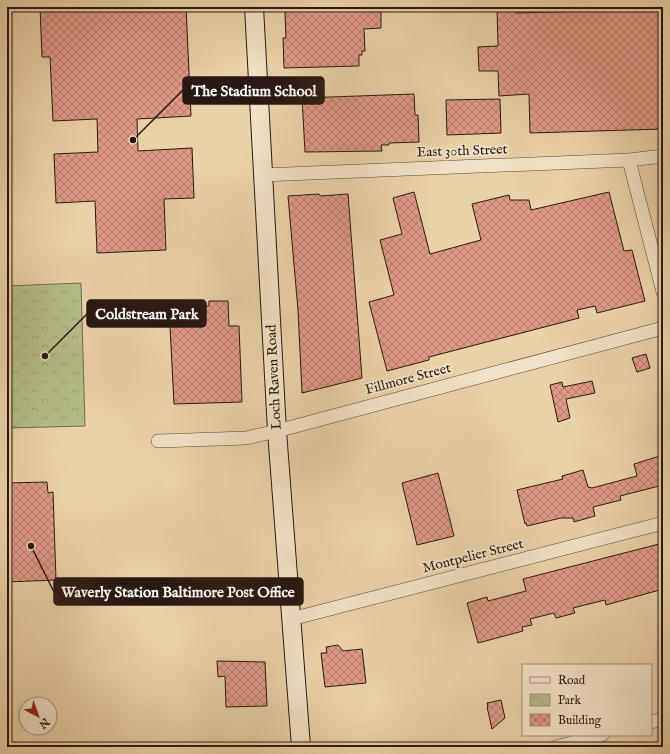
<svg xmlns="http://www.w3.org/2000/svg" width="670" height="754" font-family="'IM FELL English',serif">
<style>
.park{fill:url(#park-crowns);stroke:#6e6a4e}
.building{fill:url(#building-cross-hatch);stroke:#291913}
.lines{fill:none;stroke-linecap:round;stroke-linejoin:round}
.street-casing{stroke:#5a4738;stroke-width:14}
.secondary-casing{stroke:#291913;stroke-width:20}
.street{stroke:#f2e1c6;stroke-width:13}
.secondary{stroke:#f2e1c6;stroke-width:18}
.labels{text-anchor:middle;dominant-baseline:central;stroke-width:3.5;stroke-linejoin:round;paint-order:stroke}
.street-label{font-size:14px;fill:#291913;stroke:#f2e1c6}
.leader{fill:none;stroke:#291913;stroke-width:1.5}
.callout-dot{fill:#291913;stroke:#f2e1c6;stroke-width:1.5}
.callout{fill:#291913;stroke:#291913;stroke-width:1.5}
.callout-label{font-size:15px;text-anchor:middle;font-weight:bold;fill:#fff}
</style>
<defs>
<pattern id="park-crowns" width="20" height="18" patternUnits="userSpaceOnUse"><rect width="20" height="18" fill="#b4bc8a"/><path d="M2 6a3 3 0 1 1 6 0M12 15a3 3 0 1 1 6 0" fill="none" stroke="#9ba176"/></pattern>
<pattern id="building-cross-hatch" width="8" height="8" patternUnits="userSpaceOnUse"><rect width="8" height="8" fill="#df9987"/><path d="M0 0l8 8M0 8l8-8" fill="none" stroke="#b57c6d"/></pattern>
</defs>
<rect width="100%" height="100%" fill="#ebd1a8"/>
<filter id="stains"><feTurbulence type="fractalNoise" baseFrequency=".005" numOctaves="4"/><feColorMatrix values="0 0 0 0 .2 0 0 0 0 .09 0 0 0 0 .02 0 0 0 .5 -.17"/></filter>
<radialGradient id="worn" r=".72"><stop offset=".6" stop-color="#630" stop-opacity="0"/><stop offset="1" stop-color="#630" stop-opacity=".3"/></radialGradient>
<path class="park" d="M 81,283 L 85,426 L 7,428 L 7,286 Z"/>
<g class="building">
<path d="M 40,7 L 186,7 L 191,116 L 137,119 L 138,151 L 192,148 L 194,198 L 164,199 L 166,250 L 97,253 L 95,201 L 56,203 L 54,154 L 98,152 L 97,119 L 53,121 L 50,57 L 42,57 Z"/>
<path d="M 324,7 L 381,7 L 381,28 L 364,29 L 365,51 L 362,51 L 362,55 L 359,55 L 359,66 L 284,68 L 283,38 L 286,38 L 285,13 L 287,11 L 324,10 Z"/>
<path d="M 497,7 L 516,7 L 516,13 L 662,9 L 663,129 L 530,133 L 529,94 L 499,96 L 498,71 L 479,71 L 478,47 L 498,46 Z"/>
<path d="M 414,94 L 415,115 L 418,115 L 419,142 L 389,143 L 389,145 L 381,145 L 382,151 L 305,152 L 302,98 Z"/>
<path d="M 500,99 L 501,133 L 447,135 L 446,100 Z"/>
<path d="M 414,192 L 430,254 L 481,240 L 472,204 L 509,195 L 510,200 L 529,200 L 531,210 L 609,192 L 624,251 L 632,250 L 645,301 L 597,313 L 595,306 L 577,310 L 579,318 L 429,357 L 429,360 L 387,371 L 369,302 L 394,295 L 380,240 L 402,234 L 393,198 Z"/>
<path d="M 319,194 L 320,196 L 348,194 L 362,378 L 302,393 L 298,310 L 288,196 Z"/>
<path d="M 209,301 L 228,301 L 229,326 L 239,326 L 242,402 L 174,404 L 169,307 L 209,306 Z"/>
<path d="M 646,354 L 650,368 L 637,372 L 632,358 Z"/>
<path d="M 592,381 L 595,393 L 566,399 L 570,418 L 558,422 L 550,385 L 562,382 L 563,387 Z"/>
<path d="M 663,455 L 663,485 L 620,496 L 621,500 L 593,507 L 595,516 L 574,522 L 573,518 L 561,518 L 527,526 L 526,523 L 525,524 L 517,490 L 563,479 L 562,476 L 583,470 L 588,487 L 592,488 L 637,476 L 634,464 Z"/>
<path d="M 438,473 L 454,536 L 417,545 L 402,483 Z"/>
<path d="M 47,482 L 48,493 L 53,492 L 56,580 L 7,582 L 7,483 Z"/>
<path d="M 663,543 L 663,589 L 606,605 L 605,600 L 573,608 L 575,613 L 556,618 L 554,613 L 530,619 L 532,625 L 522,627 L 523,631 L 478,643 L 467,603 L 487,597 L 488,601 L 526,591 L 523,579 Z"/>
<path d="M 338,645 L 343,651 L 362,649 L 366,683 L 325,687 L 321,653 L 327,653 L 326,647 Z"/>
<path d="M 217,661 L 265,662 L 267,706 L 226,707 L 225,676 L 218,677 Z"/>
<path d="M 501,700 L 505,718 L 492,729 L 487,707 L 488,707 L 487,703 Z"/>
</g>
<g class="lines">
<g class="street-casing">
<g id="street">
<path d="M 629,160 L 663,292"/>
<path d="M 262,175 L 629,160 L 663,156"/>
<path d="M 158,441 L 246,438 L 277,431 L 663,328"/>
<path d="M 291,619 L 663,523"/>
<path d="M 651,722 L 663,719"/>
<path d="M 556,747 L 602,735"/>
</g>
</g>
<g class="secondary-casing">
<path id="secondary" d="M 254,7 L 277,431 L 301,747"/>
</g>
<use href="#street" class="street"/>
<use href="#secondary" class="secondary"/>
</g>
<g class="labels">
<g class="street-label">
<text transform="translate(462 151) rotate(-2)">East 30th Street</text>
<text transform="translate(274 377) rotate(-93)">Loch Raven Road</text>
<text transform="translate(408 379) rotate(-15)">Fillmore Street</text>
<text transform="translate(473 556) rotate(-14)">Montpelier Street</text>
</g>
</g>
<path class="leader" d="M133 140L183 90M45 356L87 314M31 546L54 592"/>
<g class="callout-dot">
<circle cx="133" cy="140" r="4"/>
<circle cx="45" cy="356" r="4"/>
<circle cx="31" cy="546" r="4"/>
</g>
<g class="callout">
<rect x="183" y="77" width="141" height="27" rx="4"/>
<rect x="87" y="300" width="119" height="27" rx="4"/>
<rect x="54" y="578" width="249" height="27" rx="4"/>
</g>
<g class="callout-label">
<text x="254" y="96">The Stadium School</text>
<text x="147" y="319">Coldstream Park</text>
<text x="178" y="597">Waverly Station Baltimore Post Office</text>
</g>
<rect width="670" height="754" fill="none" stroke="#ebd1a8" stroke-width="24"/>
<rect x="8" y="8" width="654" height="738" fill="none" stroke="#291913" stroke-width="2"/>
<rect x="12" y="12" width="646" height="730" fill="none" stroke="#291913"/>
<rect x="522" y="664" width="130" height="72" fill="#f2e1c6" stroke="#a2917e"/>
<rect x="530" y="677" width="20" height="6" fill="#f2e1c6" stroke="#a2917e"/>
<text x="558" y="684" font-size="12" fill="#291913">Road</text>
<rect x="530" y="694" width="20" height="12" fill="url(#park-crowns)" stroke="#a2917e"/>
<text x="558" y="704" font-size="12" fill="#291913">Park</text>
<rect x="530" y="714" width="20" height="12" fill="url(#building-cross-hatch)" stroke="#a2917e"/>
<text x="558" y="724" font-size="12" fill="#291913">Building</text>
<g transform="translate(38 716) rotate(139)"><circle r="19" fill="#f2e1c6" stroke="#a2917e"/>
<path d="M0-3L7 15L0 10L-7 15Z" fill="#8f2418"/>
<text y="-6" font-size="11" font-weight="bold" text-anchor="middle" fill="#291913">N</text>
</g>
<rect width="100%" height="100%" filter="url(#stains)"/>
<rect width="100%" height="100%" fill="url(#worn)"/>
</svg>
